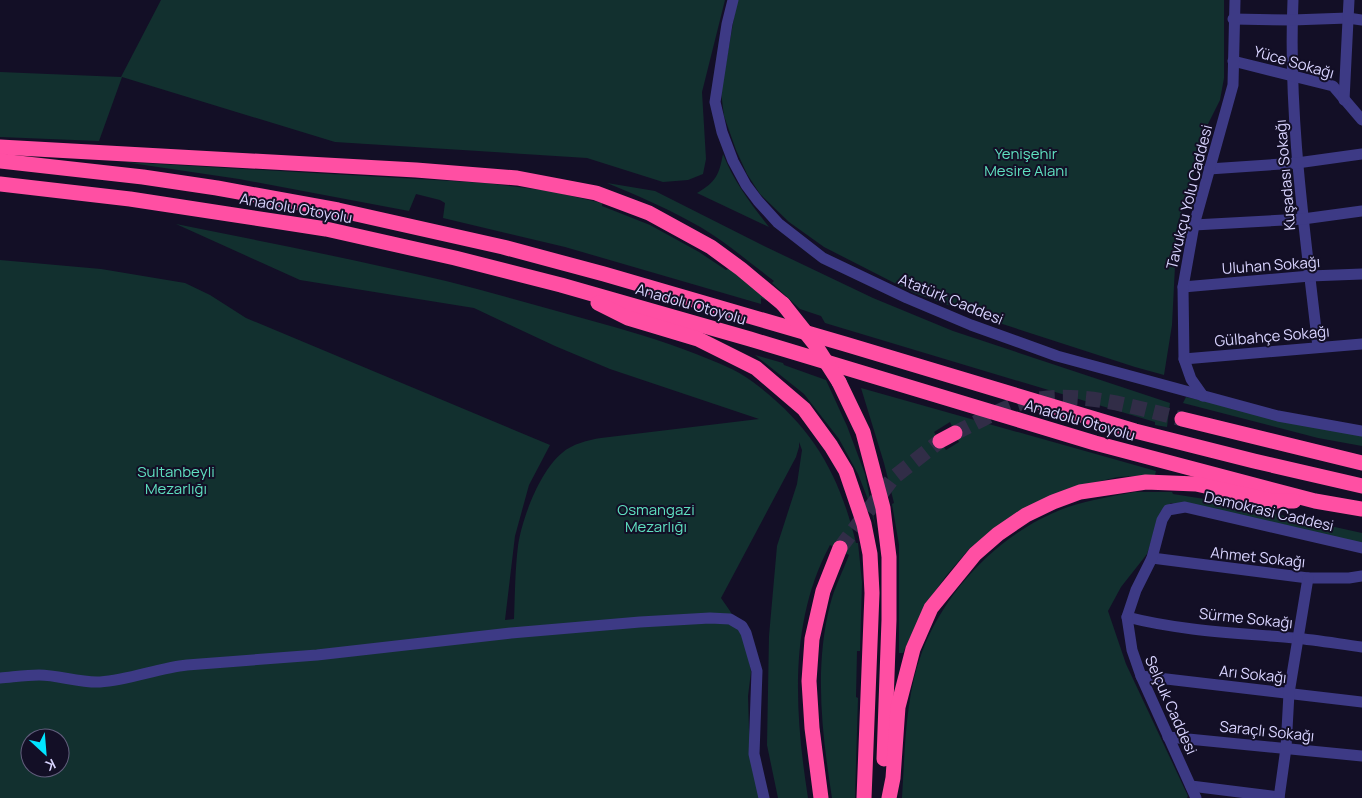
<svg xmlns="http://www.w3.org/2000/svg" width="1362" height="798" font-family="Manrope,sans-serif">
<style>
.green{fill:#12302f;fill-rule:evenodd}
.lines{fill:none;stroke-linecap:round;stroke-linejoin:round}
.highway-tunnel{stroke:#312d47;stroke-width:15;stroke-dasharray:15 8;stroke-linecap:butt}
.minor{stroke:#3d3a85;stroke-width:11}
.highway{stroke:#ff4fa3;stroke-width:15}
.highway-bridge{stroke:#ff4fa3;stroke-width:15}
.labels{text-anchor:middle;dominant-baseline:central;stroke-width:4;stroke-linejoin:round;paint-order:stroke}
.street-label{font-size:15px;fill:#d9d4ff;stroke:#130f26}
.park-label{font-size:15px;fill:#5fe0c0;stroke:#130f26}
</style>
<rect width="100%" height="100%" fill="#130f26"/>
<g class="green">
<path d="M 161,0 L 725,0 L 702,92 L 706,159 L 703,174 L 688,180 L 663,182 L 587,158 L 335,142 L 122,77 L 99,141 L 0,137 L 0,72 L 121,77 Z"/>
<path d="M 737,0 L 1224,0 L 1224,78 L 1220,100 L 1208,124 L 1199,160 L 1187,191 L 1177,227 L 1172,325 L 1164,375 L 1135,367 L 990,320 L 914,293 L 824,247 L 789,222 L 760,194 L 747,174 L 736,150 L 724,116 L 721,92 Z"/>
<path d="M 723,154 C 734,182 751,204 769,227 L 697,193 C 716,182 719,175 723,154 Z"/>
<path d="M 124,162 L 486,183 L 550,191 L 602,203 L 602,206 L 650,225 L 699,252 L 726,270 L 729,268 L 770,302 L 761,298 L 761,304 L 565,247 L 443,218 L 445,203 L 440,200 L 416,194 L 409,211 L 239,179 Z"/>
<path d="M 607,183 L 655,191 L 764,246 L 873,298 L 953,331 L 1170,403 L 1167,427 L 1155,425 L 1155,422 L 825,323 L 821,316 L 800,309 L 772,283 L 774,281 C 750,263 727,243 702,228 C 671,210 639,196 607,183 Z"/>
<path d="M 176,224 C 266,242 357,260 446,281 C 494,293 542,307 589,320 C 625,330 661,340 696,354 C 716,362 736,369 753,382 C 812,426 839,473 856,543 L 858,543 L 862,582 L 860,651 L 857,651 L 856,697 L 858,698 L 855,798 L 832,798 C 822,734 814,668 830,605 C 834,588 843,571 849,555 L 830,545 C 788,623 795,714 808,798 L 778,798 L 767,745 L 769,636 L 777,546 L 797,484 L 802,450 L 799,442 L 799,447 L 796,457 L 721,598 L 730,611 L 745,637 L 751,672 L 748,696 L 749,729 L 759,798 L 0,798 L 0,260 L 101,269 L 185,283 L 210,295 L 246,318 L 550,445 L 529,485 L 515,536 L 505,620 L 514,619 C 515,595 515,570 518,546 C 522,518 540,471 562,453 C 572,444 588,440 601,438 L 759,419 L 610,369 L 555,346 L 474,308 L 300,280 ZM 30,738 L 60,738 L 60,768 L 30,768 Z"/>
<path d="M 755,355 L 783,363 L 784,365 L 826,380 L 847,426 L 865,474 L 876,528 L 867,497 L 858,474 L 839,439 L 804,394 Z"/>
<path d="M 861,388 L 1156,471 L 1155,475 L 1118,477 L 1070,488 L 991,531 L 969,549 L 946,576 L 926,604 L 903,653 L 899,653 L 899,545 L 892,504 L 894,503 L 884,463 ZM 950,422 L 959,442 L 946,450 L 934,432 Z"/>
<path d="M 1186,397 L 1362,436 L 1362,446 L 1318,438 L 1183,403 Z"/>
<path d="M 1135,492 L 1172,492 L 1173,494 L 1217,501 L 1362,533 L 1362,545 L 1281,529 L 1171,503 L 1161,511 L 1147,554 L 1121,587 L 1108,611 L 1126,664 L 1188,796 L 1187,798 L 902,798 C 905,750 905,697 922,652 C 946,588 1003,530 1068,507 C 1090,500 1112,496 1135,492 Z"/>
</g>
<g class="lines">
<g class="highway-tunnel">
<path d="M 955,433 C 976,423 998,410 1020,403 C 1073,388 1130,406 1182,419"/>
<path d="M 840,548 L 893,478 L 940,441"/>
</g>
<g class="minor">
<path d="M 733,0 L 727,24 L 715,102 L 722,132 L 733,161 L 746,185 L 758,201 L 778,223 L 823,258 L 907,298 L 971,325 L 1057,356 L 1278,416 L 1362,431"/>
<path d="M 1293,0 C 1288,116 1305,232 1318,347"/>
<path d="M 1233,19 L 1292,20 L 1348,18 L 1362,20"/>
<path d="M 1233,61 L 1333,86 L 1362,120"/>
<path d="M 1344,100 L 1349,0"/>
<path d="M 1209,169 L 1297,163 L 1362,154"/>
<path d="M 1194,225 L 1303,219 L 1362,211"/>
<path d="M 1183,287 L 1310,276 L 1362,274"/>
<path d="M 1184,359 L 1362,344"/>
<path d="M 1203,396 L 1191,379 L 1184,359 L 1183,287 L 1194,225 L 1233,85 L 1235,0"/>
<path d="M 1152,558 L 1308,578 L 1349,578 L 1362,576"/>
<path d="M 1127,617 C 1181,631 1239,633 1294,638 C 1317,640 1339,644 1362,647"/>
<path d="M 1141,676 L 1362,702"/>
<path d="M 0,678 C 13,677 26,675 39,675 C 59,675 79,683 100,682 C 130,680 158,668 187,665 L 317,655 L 511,633 L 640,622 L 710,618 L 730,619 L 742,626 L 746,633 L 757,671 L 754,754 L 764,798"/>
<path d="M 1168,737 L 1362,756"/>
<path d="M 1191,786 L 1279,797"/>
<path d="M 1196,798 L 1141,676 L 1132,650 L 1127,617 L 1136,590 L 1152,558 L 1162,520 L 1168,510 L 1185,507 L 1362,548"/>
<path d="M 1279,798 L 1286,748 L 1289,693 L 1308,578"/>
</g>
<g class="highway">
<path d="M 0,147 L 416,170 L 517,178 L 596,193 L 649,213 L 711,247 L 741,269 L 783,304"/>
<path d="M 0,161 L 143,177 L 217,188 L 338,210 L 503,247 L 604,274 L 845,344 L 1135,431 L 1254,461 L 1362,486"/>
<path d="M 0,184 L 130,199 L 326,229 L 455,258 L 561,285 L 750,339 L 1095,443 L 1315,501 L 1362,509"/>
<path d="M 598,303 L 628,318 L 698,339 L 756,368 L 804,409 L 831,446 L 846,471 L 864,524 L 870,554 L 872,593 L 864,798"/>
<path d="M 839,382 L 863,432 L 883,508 L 889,557 L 889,620 L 884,759"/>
<path d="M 1182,419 L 1362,463"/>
<path d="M 940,441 L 955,433"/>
<path d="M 821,798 L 812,728 L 809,681 L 812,639 L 823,591 L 840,548"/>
<path d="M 889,798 L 893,778 L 898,707 L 913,649 L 931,608 L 975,554 L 998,534 L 1026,515 L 1053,502 L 1080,492 L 1146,482 L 1196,484 L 1273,501 L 1294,501"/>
</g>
<path class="highway-bridge" d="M 783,304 L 814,343 L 839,382"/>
</g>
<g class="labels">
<g class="street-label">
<text transform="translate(1294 62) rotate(16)">Yüce Sokağı</text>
<text transform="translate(1285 175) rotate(-95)">Kuşadası Sokağı</text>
<text transform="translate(1189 197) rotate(-76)">Tavukçu Yolu Caddesi</text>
<text transform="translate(296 208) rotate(10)">Anadolu Otoyolu</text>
<text transform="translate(1271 265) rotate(-4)">Uluhan Sokağı</text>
<text transform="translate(951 299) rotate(22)">Atatürk Caddesi</text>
<text transform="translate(691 304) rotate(16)">Anadolu Otoyolu</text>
<text transform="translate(1272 336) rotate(-5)">Gülbahçe Sokağı</text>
<text transform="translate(1080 420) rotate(16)">Anadolu Otoyolu</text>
<text transform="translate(1269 511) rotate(13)">Demokrasi Caddesi</text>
<text transform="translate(1258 557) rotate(6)">Ahmet Sokağı</text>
<text transform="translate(1246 618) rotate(6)">Sürme Sokağı</text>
<text transform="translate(1253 674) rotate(6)">Arı Sokağı</text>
<text transform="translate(1171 705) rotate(66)">Selçuk Caddesi</text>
<text transform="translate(1267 731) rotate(6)">Saraçlı Sokağı</text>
</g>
<g class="park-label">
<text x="1026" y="153">Yenişehir<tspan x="1026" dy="17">Mesire Alanı</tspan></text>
<text x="176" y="471">Sultanbeyli<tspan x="176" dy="17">Mezarlığı</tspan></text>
<text x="656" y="509">Osmangazi<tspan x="656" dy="17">Mezarlığı</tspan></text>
</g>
</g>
<g transform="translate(45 753) rotate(154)"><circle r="24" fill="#130f26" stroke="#625e7d"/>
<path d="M0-4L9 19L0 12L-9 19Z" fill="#00e5ff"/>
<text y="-8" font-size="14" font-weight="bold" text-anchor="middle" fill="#d9d4ff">K</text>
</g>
</svg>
